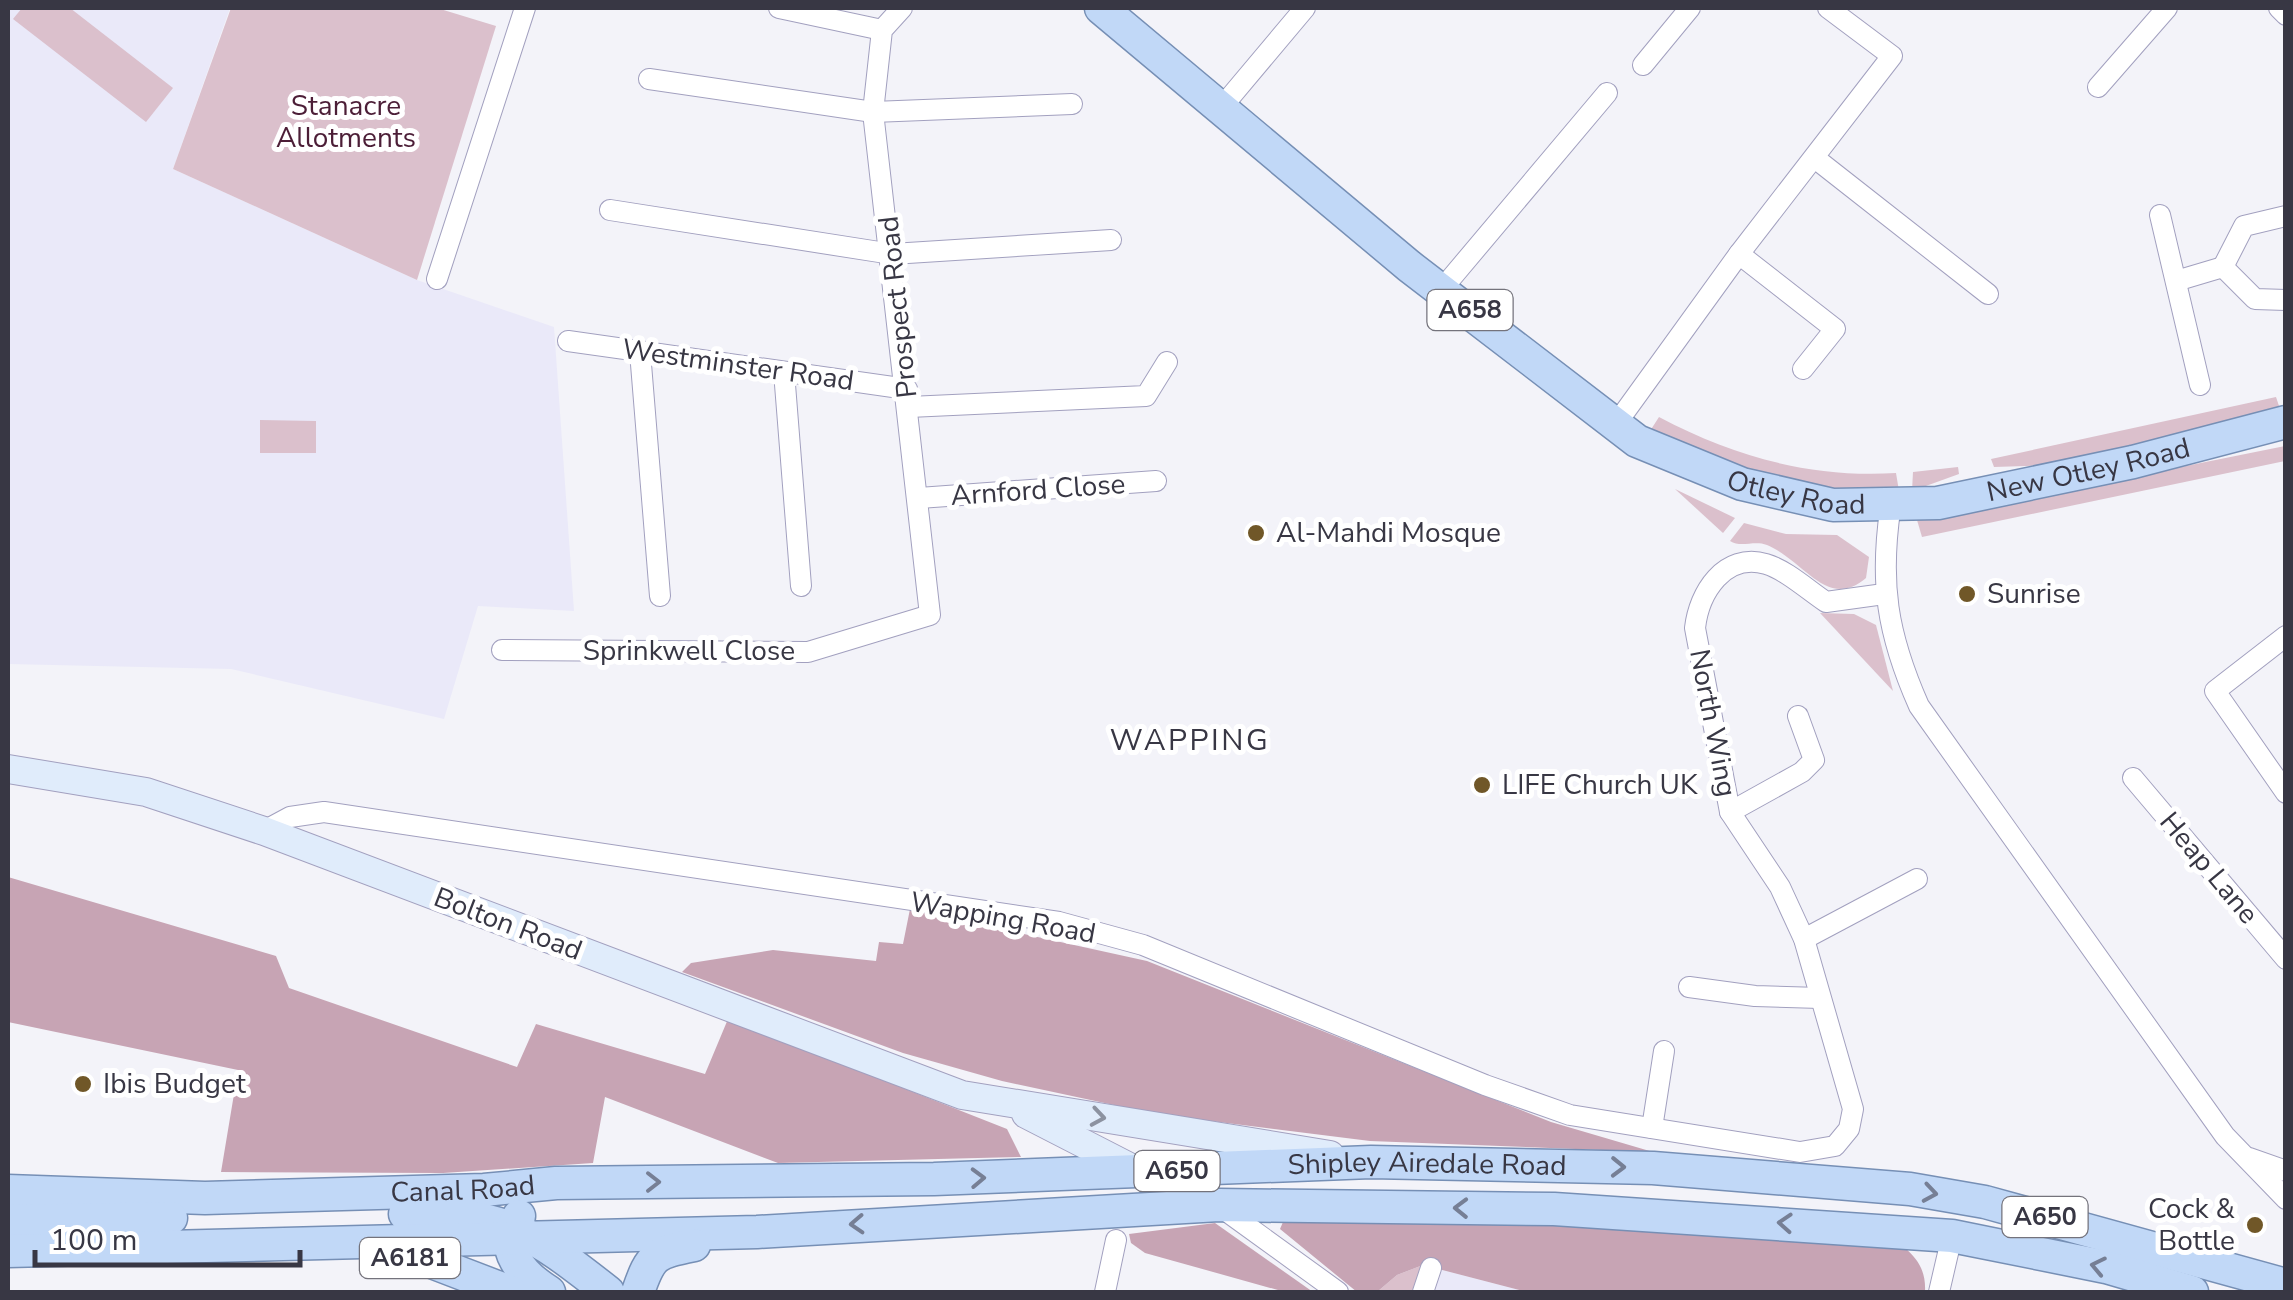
<svg xmlns="http://www.w3.org/2000/svg" width="2293" height="1300" font-family="'Nunito Sans',sans-serif">
<style>
.built{fill:#eae9f9}
.green{fill:#dbc0cc}
.forest{fill:#c7a4b4}
.lines{fill:none;stroke-linecap:round;stroke-linejoin:round}
.street-casing{stroke:#a2a0bf;stroke-width:22}
.secondary-casing{stroke:#a2a0bf;stroke-width:30}
.primary-casing{stroke:#768fb5;stroke-width:35}
.street{stroke:#fff;stroke-width:20}
.secondary{stroke:#e0ecfb;stroke-width:28}
.primary{stroke:#c1d8f7;stroke-width:32}
.oneway{stroke:#8c92a0}
.oneway2{stroke:#767f95}
.poi-dot{fill:#705728;stroke:#fff;stroke-width:4}
.labels{text-anchor:middle;dominant-baseline:central;stroke-width:10;stroke-linejoin:round;paint-order:stroke}
.shield{fill:#fff;stroke:#74737c;stroke-width:2.5}
.shield-label{font-size:25px;font-weight:bold;fill:#383744}
.park-label{font-size:28px;fill:#4c1e37;stroke:#fff}
.street-label{font-size:28px;fill:#383744;stroke:#fff}
.poi-label{font-size:28px;fill:#383744;stroke:#fff;text-anchor:start}
.neighbourhood-label{font-size:30px;letter-spacing:2.5px;fill:#383744;stroke:#fff}
</style>
<rect width="100%" height="100%" fill="#f3f3f9"/>
<g class="built">
<path d="M 8,8 L 230,8 L 173,169 L 417,280 L 554,327 L 574,611 L 478,606 L 444,719 L 231,669 L 8,664 Z"/>
<path d="M 1423,1265 L 1527,1292 L 1415,1292 Z"/>
</g>
<g class="green">
<path d="M 22,8 L 70,8 L 173,88 L 146,122 L 13,19 Z"/>
<path d="M 231,8 L 437,8 L 496,26 L 417,280 L 173,169 Z"/>
<path d="M 2276,397 L 2281,412 L 2060,465 L 1994,467 L 1991,459 Z"/>
<path d="M 1659,417 C 1735,457 1810,478 1896,473 L 1899,491 L 1832,491 L 1740,473 L 1650,431 Z"/>
<path d="M 260,420 L 316,421 L 316,453 L 260,453 Z"/>
<path d="M 2285,446 L 2285,461 L 1922,537 L 1917,520 Z"/>
<path d="M 1958,467 L 1959,474 L 1912,491 L 1913,472 Z"/>
<path d="M 1675,489 L 1735,518 L 1723,533 Z"/>
<path d="M 1744,523 L 1786,534 L 1837,535 L 1869,557 L 1866,578 C 1827,611 1804,560 1767,545 C 1754,540 1741,548 1730,541 Z"/>
<path d="M 1820,613 L 1854,614 L 1876,625 L 1893,691 Z"/>
<path d="M 1423,1265 L 1415,1292 L 1377,1292 L 1397,1275 Z"/>
</g>
<g class="forest">
<path d="M 8,877 L 276,956 L 289,988 L 517,1067 L 536,1024 L 705,1074 L 728,1019 L 1007,1129 L 1021,1157 L 778,1163 L 605,1097 L 593,1163 L 443,1173 L 221,1172 L 238,1070 L 8,1022 Z"/>
<path d="M 910,909 L 1147,961 L 1551,1122 L 1653,1152 L 1370,1141 L 1156,1114 L 1002,1081 L 903,1053 L 682,972 L 691,963 L 773,950 L 876,961 L 879,942 L 903,944 Z"/>
<path d="M 1450,1215 L 1904,1247 C 1919,1260 1926,1272 1925,1292 L 1527,1292 L 1423,1265 L 1397,1275 L 1377,1292 L 1357,1292 L 1280,1229 L 1283,1222 L 1312,1223 L 1313,1219 Z"/>
<path d="M 1215,1223 L 1313,1292 L 1285,1292 L 1145,1253 L 1131,1243 L 1129,1234 Z"/>
</g>
<g class="lines">
<g class="street-casing">
<g id="street">
<path d="M 779,8 L 882,30"/>
<path d="M 2279,8 L 2286,15"/>
<path d="M 1643,65 L 1690,8"/>
<path d="M 649,79 L 873,112 L 1072,104"/>
<path d="M 2098,87 L 2167,8"/>
<path d="M 1221,108 L 1305,8"/>
<path d="M 1816,159 L 1988,294"/>
<path d="M 610,210 L 892,254 L 1111,240"/>
<path d="M 2160,215 L 2200,385"/>
<path d="M 1739,254 L 1835,329 L 1803,369"/>
<path d="M 2223,267 L 2244,226 L 2286,216"/>
<path d="M 2223,267 L 2255,299 L 2286,300"/>
<path d="M 437,279 L 525,8"/>
<path d="M 2176,281 L 2223,267"/>
<path d="M 1442,289 L 1607,93"/>
<path d="M 568,341 L 907,389"/>
<path d="M 640,352 L 660,596"/>
<path d="M 784,372 L 801,586"/>
<path d="M 909,407 L 1146,396 L 1167,362"/>
<path d="M 1616,424 L 1739,254 L 1892,56 L 1828,8"/>
<path d="M 919,498 L 1156,481"/>
<path d="M 1891,504 C 1879,582 1887,634 1919,706 L 2225,1136 L 2286,1199"/>
<path d="M 2286,636 L 2215,691 L 2286,793"/>
<path d="M 502,650 L 808,652 L 930,615 L 873,112 L 882,30 L 902,8"/>
<path d="M 2133,778 L 2286,959"/>
<path d="M 1730,812 L 1802,772 L 1814,760 L 1798,716"/>
<path d="M 264,831 L 290,817 L 324,812 L 1059,922 L 1143,945 L 1485,1085 L 1570,1115 L 1800,1152 L 1835,1146 L 1849,1129 L 1853,1109 L 1804,939 L 1780,887 L 1730,812 L 1695,628 C 1699,593 1724,552 1766,564 C 1786,570 1808,590 1826,602 L 1884,594"/>
<path d="M 1804,939 L 1917,879"/>
<path d="M 1689,987 L 1755,996 L 1820,998"/>
<path d="M 1652,1128 L 1664,1051"/>
<path d="M 2249,1158 L 2286,1171"/>
<path d="M 1222,1208 L 1338,1292"/>
<path d="M 1105,1292 L 1116,1240"/>
<path d="M 1423,1292 L 1431,1268"/>
<path d="M 1939,1292 L 1952,1236"/>
</g>
</g>
<g class="secondary-casing">
<g id="secondary">
<path d="M 8,769 L 146,792 L 264,831 L 962,1095 L 1330,1155"/>
<path d="M 1026,1114 L 1139,1172"/>
</g>
</g>
<g class="primary-casing">
<g id="primary">
<path id="s1" d="M 1101,8 L 1409,266 L 1637,441 L 1742,484 L 1833,505 L 1938,503 L 2133,462 L 2286,422"/>
<path id="s2" d="M 8,1191 L 205,1198 L 484,1190 L 556,1183 L 934,1179 L 1371,1162 L 1653,1168 L 1910,1189 L 1985,1202 L 2286,1285"/>
<path d="M 405,1214 C 504,1212 533,1233 608,1292"/>
<path d="M 519,1216 C 497,1249 522,1275 549,1292"/>
<path d="M 8,1221 L 171,1218"/>
<path d="M 8,1251 L 757,1232 L 1219,1205 L 1554,1209 L 1952,1236 L 2106,1267 L 2192,1292"/>
<path d="M 384,1254 L 429,1261 L 510,1292"/>
<path d="M 638,1292 C 651,1254 655,1253 694,1245"/>
</g>
</g>
<use href="#street" class="street"/>
<use href="#secondary" class="secondary"/>
<use href="#primary" class="primary"/>
</g>
<defs><path id="oneway-chevron" d="M-2-3.5L2.5 0L-2 3.5" fill="none" stroke-width="1.6" stroke-linecap="round" stroke-linejoin="round" transform="scale(2.5)"/></defs>
<use class="oneway" href="#oneway-chevron" transform="translate(1098 1117) rotate(9)"/>
<g class="oneway2">
<use href="#oneway-chevron" transform="translate(1618 1167) rotate(1)"/>
<use href="#oneway-chevron" transform="translate(978 1178) rotate(-2)"/>
<use href="#oneway-chevron" transform="translate(653 1182)"/>
<use href="#oneway-chevron" transform="translate(1930 1193) rotate(9)"/>
<use href="#oneway-chevron" transform="translate(1461 1208) rotate(-179)"/>
<use href="#oneway-chevron" transform="translate(1785 1223) rotate(-176)"/>
<use href="#oneway-chevron" transform="translate(857 1224) rotate(177)"/>
<use href="#oneway-chevron" transform="translate(2098 1266) rotate(-168)"/>
</g>
<g class="poi-dot">
<circle cx="1256" cy="533" r="10"/>
<circle cx="1967" cy="594" r="10"/>
<circle cx="1482" cy="785" r="10"/>
<circle cx="83" cy="1084" r="10"/>
<circle cx="2255" cy="1225" r="10"/>
</g>
<g class="labels">
<g class="shield">
<rect x="1427.5" y="290" width="85" height="40" rx="8"/>
<rect x="1134.5" y="1151" width="85" height="40" rx="8"/>
<rect x="2002.5" y="1197" width="85" height="40" rx="8"/>
<rect x="360" y="1238" width="100" height="40" rx="8"/>
</g>
<g class="shield-label">
<text x="1470" y="310">A658</text>
<text x="1177" y="1171">A650</text>
<text x="2045" y="1217">A650</text>
<text x="410" y="1258">A6181</text>
</g>
<g class="park-label">
<text x="346" y="106">Stanacre<tspan x="346" dy="32">Allotments</tspan></text>
</g>
<g class="street-label">
<text transform="translate(898 307) rotate(-96)">Prospect Road</text>
<text transform="translate(738 365) rotate(8)">Westminster Road</text>
<text stroke="none"><textPath href="#s1" startOffset="1155">New Otley Road</textPath></text>
<text stroke="none"><textPath href="#s1" startOffset="858">Otley Road</textPath></text>
<text transform="translate(1038 490) rotate(-4)">Arnford Close</text>
<text x="689" y="651">Sprinkwell Close</text>
<text transform="translate(1713 723) rotate(79)">North Wing</text>
<text transform="translate(2209 868) rotate(50)">Heap Lane</text>
<text transform="translate(1003 918) rotate(10)">Wapping Road</text>
<text transform="translate(508 924) rotate(21)">Bolton Road</text>
<text stroke="none"><textPath href="#s2" startOffset="1420">Shipley Airedale Road</textPath></text>
<text stroke="none"><textPath href="#s2" startOffset="455">Canal Road</textPath></text>
</g>
<g class="poi-label">
<text x="1276" y="533">Al‐Mahdi Mosque</text>
<text x="1987" y="594">Sunrise</text>
<text x="1502" y="785">LIFE Church UK</text>
<text x="103" y="1084">Ibis Budget</text>
<text x="2235" y="1209" text-anchor="end">Cock &amp;<tspan x="2235" dy="32">Bottle</tspan></text>
</g>
<g class="neighbourhood-label">
<text x="1190" y="740">WAPPING</text>
</g>
</g>
<rect width="2293" height="1300" fill="none" stroke="#383744" stroke-width="20"/>
<path d="M35 1250v15h265v-15" fill="none" stroke="#383744" stroke-width="5"/>
<text x="50" y="1250" font-size="30" fill="#383744" stroke="#ffffff" stroke-width="8" paint-order="stroke">100 m</text>
</svg>
